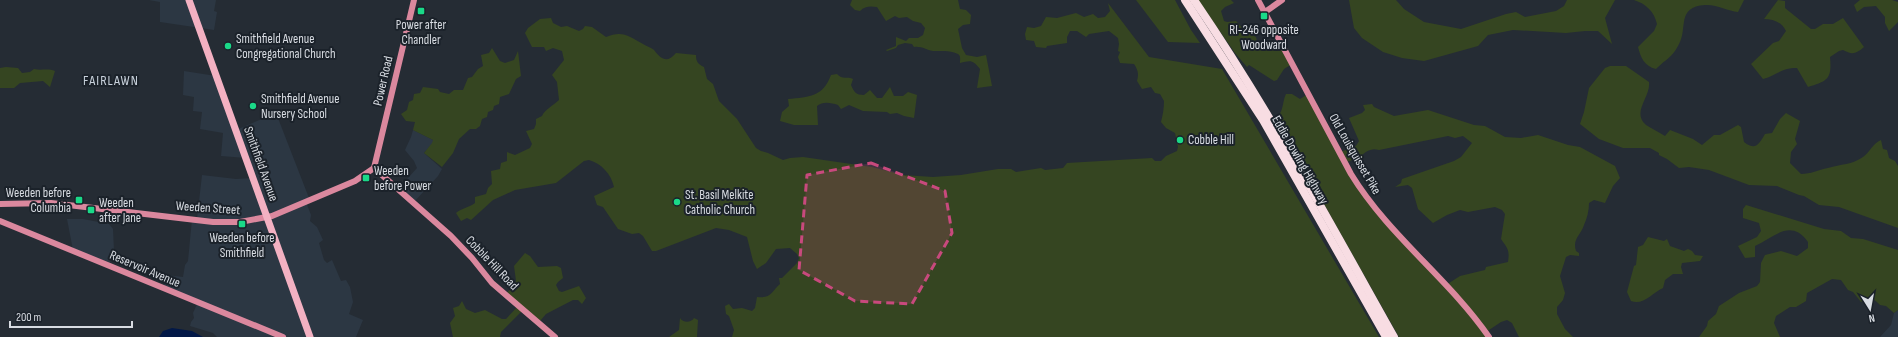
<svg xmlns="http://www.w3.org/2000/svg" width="1898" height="337" font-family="'Sofia Sans Condensed',sans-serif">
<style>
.built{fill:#2c3743}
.green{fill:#354521;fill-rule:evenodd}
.water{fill:#021847}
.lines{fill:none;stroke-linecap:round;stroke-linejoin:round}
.secondary{stroke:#db889e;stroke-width:6}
.primary{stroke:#f3b1c2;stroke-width:7}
.highway{stroke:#f8dde3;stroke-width:8}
.marked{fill:#c8497d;fill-opacity:0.2;stroke:#c8497d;stroke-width:3;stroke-dasharray:8 5;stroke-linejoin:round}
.poi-dot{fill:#1ad988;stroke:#1b222a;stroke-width:1.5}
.labels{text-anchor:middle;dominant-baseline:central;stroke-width:4;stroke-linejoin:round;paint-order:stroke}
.poi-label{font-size:13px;fill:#d8dce2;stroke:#1b222a;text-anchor:start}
.street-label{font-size:13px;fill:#d8dce2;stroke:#1b222a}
.neighbourhood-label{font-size:14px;letter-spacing:1px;fill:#c8d1db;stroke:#1b222a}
</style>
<rect width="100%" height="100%" fill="#252c34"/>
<g class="built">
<path d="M 149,0 L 216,0 L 214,11 L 217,12 L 214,30 L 160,22 L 160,2 Z"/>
<path d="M 184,71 L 216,76 L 236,130 L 276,113 L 309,198 L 306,202 L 311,215 L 310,221 L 317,227 L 323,240 L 319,243 L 324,260 L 327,263 L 332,260 L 341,281 L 346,280 L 350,287 L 353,302 L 349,314 L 363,320 L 356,337 L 217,337 L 213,333 L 190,326 L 191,322 L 194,318 L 193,313 L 198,302 L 164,287 L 167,275 L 183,277 L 185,265 L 188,261 L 192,219 L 197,219 L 202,175 L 236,179 L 253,178 L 246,158 L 221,156 L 223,133 L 200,129 L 202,112 L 193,111 L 194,97 L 183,95 Z"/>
<path d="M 413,130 L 433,140 L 433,143 L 424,153 L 442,169 L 438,176 L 414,202 L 399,188 L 417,168 L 414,161 L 405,150 L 411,137 Z"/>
<path d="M 67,219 L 83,219 L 109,224 L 113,229 L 114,251 L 109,265 L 73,250 Z"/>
<path d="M 1898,310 L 1898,337 L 1880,337 L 1891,325 L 1894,313 Z"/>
</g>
<g class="green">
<path d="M 852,0 L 958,0 L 960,9 L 966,10 L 971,15 L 970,24 L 963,25 L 958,29 L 962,48 L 966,55 L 977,57 L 986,55 L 992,86 L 977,88 L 980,69 C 973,60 971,60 960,63 C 960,59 961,56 958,54 C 951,50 939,51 933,51 C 926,50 922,46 914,47 L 912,44 L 905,43 L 898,45 L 896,48 L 887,51 L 886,50 L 896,46 L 896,37 L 906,41 L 909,38 L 918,38 L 923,35 L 925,28 L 921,23 L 913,21 L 907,17 L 899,18 L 895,16 L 886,21 L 877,7 C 870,6 865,6 860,11 L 855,10 L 850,5 Z"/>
<path d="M 1136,0 L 1175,0 L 1191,30 L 1200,43 L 1168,42 Z"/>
<path d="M 1198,0 L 1231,0 L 1234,3 L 1225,7 L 1221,11 L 1224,21 L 1227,22 L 1236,21 L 1246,32 L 1256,37 L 1258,45 C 1270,48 1268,50 1281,43 L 1292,64 L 1284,69 L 1277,80 L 1274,81 L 1249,65 L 1247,67 L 1235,53 Z"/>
<path d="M 1349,0 L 1396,0 L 1404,9 L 1424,22 L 1461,29 L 1506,14 L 1516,12 L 1525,17 L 1556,11 L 1564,6 L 1567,0 L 1615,0 L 1605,18 L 1612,44 L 1598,31 L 1585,31 L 1566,33 L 1513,30 L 1488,35 L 1478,46 L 1424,61 L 1402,58 L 1383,52 L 1362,38 L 1354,28 Z"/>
<path d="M 1634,0 L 1744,0 L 1738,12 C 1728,11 1716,4 1705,5 C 1676,7 1688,28 1679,44 C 1672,58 1666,59 1656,69 C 1644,66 1641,58 1638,47 L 1654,31 L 1657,24 C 1654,11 1646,4 1634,0 Z"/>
<path d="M 1778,0 L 1785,1 L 1785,8 L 1811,29 L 1815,29 L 1823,24 L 1833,24 L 1843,18 L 1864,47 C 1856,54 1852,55 1843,50 L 1839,51 L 1830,57 C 1832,79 1828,81 1808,87 L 1797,68 C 1781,68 1777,75 1763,79 L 1751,64 L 1773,43 L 1779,41 L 1786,31 C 1782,22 1773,19 1764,19 Z"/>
<path d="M 1860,0 L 1892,0 L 1898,2 L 1898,22 L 1889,31 L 1885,23 L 1885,17 L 1876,6 L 1864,7 L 1857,12 L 1854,5 Z"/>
<path d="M 1108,3 L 1149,57 L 1222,69 L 1379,337 L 732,337 L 734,330 L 729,316 L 726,314 L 725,306 L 729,304 L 733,309 L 742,308 L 752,311 L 755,308 L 757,297 C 771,299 772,291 780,284 L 779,278 L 782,278 L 797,263 L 799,258 L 797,254 L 790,248 L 776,249 L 766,263 L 757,269 L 753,261 L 747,237 L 729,230 L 716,228 L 656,251 L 652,251 L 643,236 L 639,233 L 632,234 L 618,229 L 603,207 L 597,205 L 594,196 L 614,187 C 611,174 602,164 589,160 L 584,161 L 556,183 L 515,190 L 493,200 L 471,220 L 467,218 L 461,221 L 456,213 C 462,208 468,208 475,203 L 475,197 L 486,194 L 488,188 L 492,184 L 491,171 L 500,169 L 501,163 L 507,161 L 507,152 L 515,155 L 530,148 L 532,144 L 526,131 L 534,129 L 536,124 L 536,119 L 542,116 C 545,109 553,106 559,100 L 557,82 L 552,75 L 564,60 L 562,51 L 553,48 L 546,51 L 544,47 L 532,47 L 525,33 L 528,28 L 540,19 L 551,18 L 553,23 L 561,27 L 567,26 L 579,31 L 583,29 L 585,26 L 592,27 L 606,37 C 622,30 629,36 643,44 C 646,46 652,48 654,50 C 661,59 667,64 676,53 L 696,55 C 696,62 698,64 704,67 L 707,79 L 713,84 L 719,101 L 737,119 L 756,148 L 761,151 L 768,153 L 783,160 L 790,158 L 803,157 L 872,167 L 903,175 L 933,177 L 961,175 L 998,169 L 1011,169 L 1016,172 L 1041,168 L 1045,170 L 1063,168 L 1067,163 L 1152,158 L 1155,161 L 1161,161 L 1166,156 L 1177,151 L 1178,147 L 1175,133 L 1166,128 L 1161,122 C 1163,114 1164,108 1164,101 L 1160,94 L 1155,93 L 1151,87 L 1142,89 L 1137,81 C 1139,74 1138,70 1134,64 L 1120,63 L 1118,57 L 1120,52 L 1118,51 L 1119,44 L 1118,38 L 1109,31 L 1089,34 L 1086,37 L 1077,31 L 1070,31 L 1067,37 L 1067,43 L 1047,46 L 1046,48 L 1036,47 L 1034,41 L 1026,40 L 1025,34 L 1027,27 L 1034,28 L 1041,26 L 1046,17 L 1057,18 L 1076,13 L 1084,17 L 1093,14 L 1098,18 L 1105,17 L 1110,11 Z"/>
<path d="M 492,48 L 500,61 L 505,63 L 514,60 L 518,51 L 521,76 L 516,79 L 509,94 L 500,97 L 499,104 L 494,106 L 493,110 L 488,112 L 487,117 L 482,119 L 480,126 L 476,129 L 470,129 L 459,139 L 453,153 L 442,167 L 424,153 L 432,143 L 433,140 L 413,130 L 415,122 L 406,121 L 401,114 L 407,110 L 409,102 L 413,100 L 414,94 L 420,93 L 423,87 L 438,89 L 440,92 L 449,94 L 454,90 L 463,90 L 468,78 L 472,77 L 478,69 L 483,66 L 481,55 L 489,53 Z"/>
<path d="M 1610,66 L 1626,66 L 1649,82 C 1651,97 1631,112 1646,125 C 1652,129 1659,132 1665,136 L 1670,130 L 1693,139 L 1702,145 L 1714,135 L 1720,135 L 1738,125 L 1741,127 L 1744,142 C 1756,151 1759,144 1765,134 L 1772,133 L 1780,119 L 1786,113 L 1800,121 L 1795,139 L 1797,144 L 1791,152 L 1790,163 L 1801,174 C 1811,174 1818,170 1828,168 C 1841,164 1852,165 1863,157 C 1870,152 1873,143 1881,140 L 1883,149 L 1887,150 L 1889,158 L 1895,161 L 1898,166 L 1898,228 L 1839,207 L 1819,205 L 1804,196 L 1799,195 L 1777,186 L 1749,185 L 1709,170 L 1689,167 L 1679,168 L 1667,159 L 1659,155 L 1659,153 L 1650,148 L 1623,148 L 1599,139 L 1580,124 L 1584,112 L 1589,88 L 1605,68 Z"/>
<path d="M 6,67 L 18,68 L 22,73 L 30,72 L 34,69 C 41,71 48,68 55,71 L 50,87 L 43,81 L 20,83 L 14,88 L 0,88 L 0,68 Z"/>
<path d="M 837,74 C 842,80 848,76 853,79 L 851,85 C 854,92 856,95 864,95 L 870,90 L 877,98 L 882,98 L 890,87 L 894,96 L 903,96 L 908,92 L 917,95 L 914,118 L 904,116 L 897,113 L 890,114 L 887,112 L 863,111 L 849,105 L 841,109 L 838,105 C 831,103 823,101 817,106 L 818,125 L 794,125 L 780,121 L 782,112 L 789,106 L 788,99 C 809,97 823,97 831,75 Z"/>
<path d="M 1286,94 L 1292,94 L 1300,99 L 1308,94 L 1340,152 L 1356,146 L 1359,141 L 1349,118 L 1362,113 L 1365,110 L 1363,105 L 1372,104 L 1374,107 L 1394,116 L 1428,110 L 1474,125 L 1485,126 L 1505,137 L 1521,138 L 1538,135 L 1568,145 L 1580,147 L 1615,166 L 1620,178 L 1613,186 L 1605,203 L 1594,200 L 1589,203 C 1589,211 1587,218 1584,225 C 1581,235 1572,239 1576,251 L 1579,253 L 1579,256 L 1570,255 L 1566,257 L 1560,276 L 1565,293 L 1563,300 L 1557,307 L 1557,314 L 1565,329 L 1573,337 L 1519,337 L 1512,323 L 1507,320 L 1501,322 L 1486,332 L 1487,337 L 1399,337 L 1298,158 L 1286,138 L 1277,117 C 1284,111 1282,102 1286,94 ZM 1448,136 L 1455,138 L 1463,136 L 1472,143 L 1461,157 L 1454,161 L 1402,179 L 1401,183 L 1395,187 L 1408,185 L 1412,188 L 1418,209 L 1433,223 L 1447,215 L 1460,210 L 1468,212 L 1495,207 L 1502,210 L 1505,214 L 1501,239 C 1507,248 1510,249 1508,262 L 1486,267 L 1485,270 L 1460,276 L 1446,285 L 1356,183 L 1346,162 L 1363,157 L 1362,155 C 1368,150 1372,148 1379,150 Z"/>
<path d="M 1746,205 L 1824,229 L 1841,231 L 1851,238 L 1863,239 L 1898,250 L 1898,310 L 1894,313 L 1886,306 L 1880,305 C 1874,298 1870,297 1861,302 L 1853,292 L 1848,290 L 1841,280 L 1832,279 L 1807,293 L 1806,301 L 1796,307 L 1790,307 L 1776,316 L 1774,323 L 1780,337 L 1699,337 L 1707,326 L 1708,321 L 1716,314 L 1719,306 L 1739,293 L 1757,286 L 1760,282 L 1761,263 L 1765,255 L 1781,251 L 1797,256 L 1808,248 L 1808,242 C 1791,218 1774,237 1755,246 L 1755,257 L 1745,258 L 1738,246 L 1757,237 L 1761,231 L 1759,223 L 1743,218 L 1743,209 Z"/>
<path d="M 1648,237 L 1664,241 L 1667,239 L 1670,246 L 1684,251 L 1688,249 L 1692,251 L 1695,255 L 1703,256 L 1700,261 L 1682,263 L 1681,267 L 1683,274 L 1673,274 L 1665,280 L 1663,288 C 1652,293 1643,306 1631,301 L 1627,292 L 1634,266 L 1636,265 L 1638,247 L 1643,245 Z"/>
<path d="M 525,253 L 530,256 L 538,267 L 557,266 L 561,268 L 563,278 L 558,282 L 556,285 L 559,291 L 562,292 L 579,286 L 586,298 L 582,304 L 578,300 L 573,300 L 546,314 L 540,321 L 524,309 L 501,332 L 500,337 L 453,337 L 450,323 L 455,316 L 453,308 L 459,306 L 462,301 L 466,309 L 475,313 L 485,310 L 502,319 L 506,319 L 519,305 L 507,293 L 516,281 L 514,266 Z"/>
<path d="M 680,318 C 683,323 691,323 694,318 L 698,320 L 697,337 L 669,337 L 679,330 Z"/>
</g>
<path class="water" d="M 172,328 L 192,331 L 203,337 L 159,337 L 163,331 Z"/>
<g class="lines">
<g class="secondary">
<path d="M 1258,0 L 1351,174 C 1389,236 1448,278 1489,337"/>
<path d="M 1265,12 L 1282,0"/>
<path d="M 374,168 L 451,236 L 472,258 L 492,283 L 555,337"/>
<path d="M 374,168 L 414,0"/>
<path d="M 0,204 L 51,203 L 213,222 L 240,222 L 272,216 L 355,181 L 374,168"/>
<path d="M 0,221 L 283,337"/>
</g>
<path class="primary" d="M 189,0 L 310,337"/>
<g class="highway">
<path d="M 1185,0 L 1263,120 L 1386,337"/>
<path d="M 1194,0 C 1268,108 1330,223 1394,337"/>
</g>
</g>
<path class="marked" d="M 871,163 L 945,191 L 952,233 L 912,304 L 855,301 L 799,270 L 807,175 Z"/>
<g class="poi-dot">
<rect x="417" y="7" width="8" height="8" rx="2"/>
<rect x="1260" y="12" width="8" height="8" rx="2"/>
<circle cx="228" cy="46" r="4"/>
<circle cx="253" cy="106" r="4"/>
<circle cx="1180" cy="140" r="4"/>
<rect x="362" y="174" width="8" height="8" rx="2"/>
<rect x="75" y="196" width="8" height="8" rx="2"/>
<circle cx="677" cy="202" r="4"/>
<rect x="87" y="206" width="8" height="8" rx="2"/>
<rect x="238" y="220" width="8" height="8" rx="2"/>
</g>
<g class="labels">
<g class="poi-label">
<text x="421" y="25" text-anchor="middle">Power after<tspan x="421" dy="15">Chandler</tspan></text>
<text x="1264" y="30" text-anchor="middle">RI-246 opposite<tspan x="1264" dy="15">Woodward</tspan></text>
<text x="236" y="39">Smithfield Avenue<tspan x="236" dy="15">Congregational Church</tspan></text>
<text x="261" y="99">Smithfield Avenue<tspan x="261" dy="15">Nursery School</tspan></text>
<text x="1188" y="140">Cobble Hill</text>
<text x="374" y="171">Weeden<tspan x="374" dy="15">before Power</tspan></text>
<text x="71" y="193" text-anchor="end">Weeden before<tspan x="71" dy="15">Columbia</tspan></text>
<text x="685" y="195">St. Basil Melkite<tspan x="685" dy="15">Catholic Church</tspan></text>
<text x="99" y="203">Weeden<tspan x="99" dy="15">after Jane</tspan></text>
<text x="242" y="238" text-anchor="middle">Weeden before<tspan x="242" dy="15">Smithfield</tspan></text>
</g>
<g class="street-label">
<text transform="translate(383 81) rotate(-77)">Power Road</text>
<text transform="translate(1355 154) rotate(60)">Old Louisquisset Pike</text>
<text transform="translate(1300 160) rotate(60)">Eddie Dowling Highway</text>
<text transform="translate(261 164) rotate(70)">Smithfield Avenue</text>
<text transform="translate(208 208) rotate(4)">Weeden Street</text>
<text transform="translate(492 263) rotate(46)">Cobble Hill Road</text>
<text transform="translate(145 269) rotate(23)">Reservoir Avenue</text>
</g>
<g class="neighbourhood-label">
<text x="111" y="80">FAIRLAWN</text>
</g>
</g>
<g transform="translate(1870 309) rotate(169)" stroke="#1b222a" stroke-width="3" paint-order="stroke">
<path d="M0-3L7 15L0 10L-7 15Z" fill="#d8dce2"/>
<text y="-6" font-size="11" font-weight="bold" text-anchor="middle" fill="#d8dce2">N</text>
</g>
<path d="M10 321v6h122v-6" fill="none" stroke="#d8dce2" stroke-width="2"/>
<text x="16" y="321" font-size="12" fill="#d8dce2" stroke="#1b222a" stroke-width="3" paint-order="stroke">200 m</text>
</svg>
